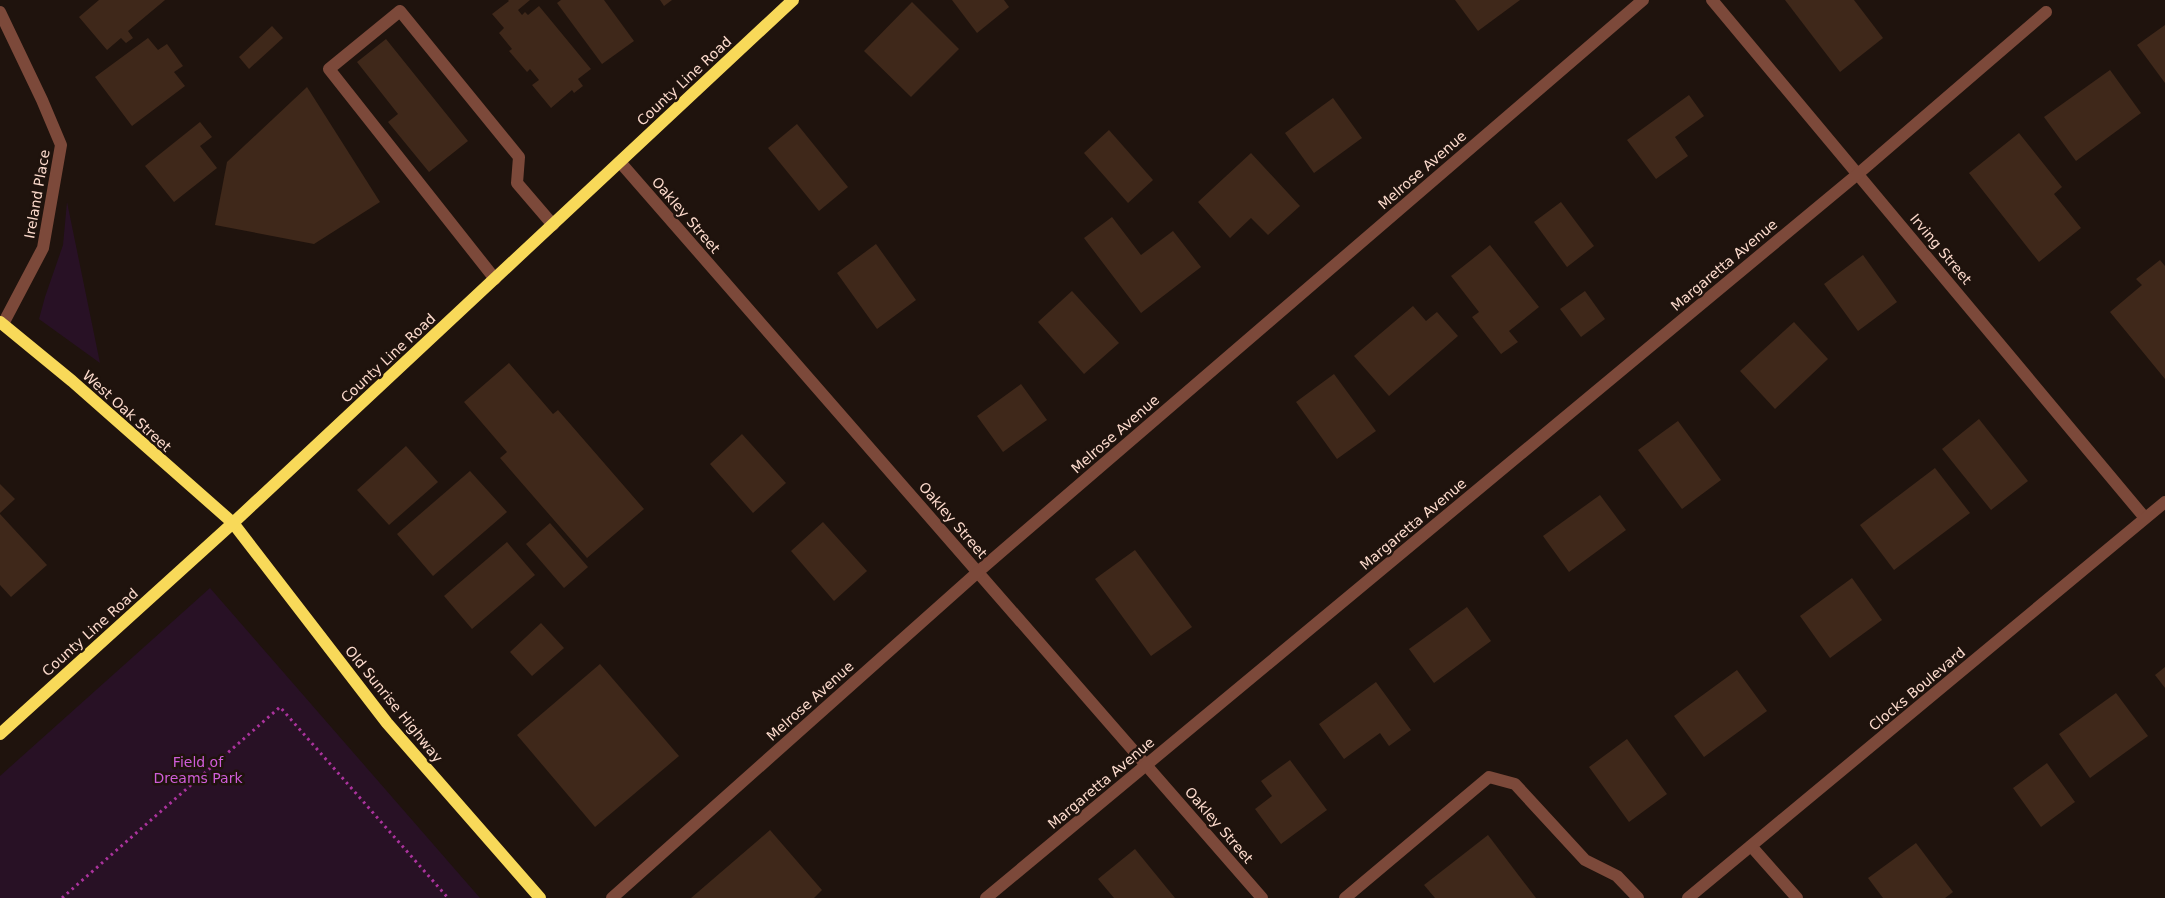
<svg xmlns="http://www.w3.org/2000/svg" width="2165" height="898" font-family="'DejaVu Sans',sans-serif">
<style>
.green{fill:#281125}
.building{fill:#3f281a}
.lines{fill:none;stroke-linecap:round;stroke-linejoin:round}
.path{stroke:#ab339d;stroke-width:3;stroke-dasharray:2.5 4;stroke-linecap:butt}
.minor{stroke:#7c493a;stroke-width:12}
.major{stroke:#f8d959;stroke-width:12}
.labels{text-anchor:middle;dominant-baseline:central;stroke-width:5;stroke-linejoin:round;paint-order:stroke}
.street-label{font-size:14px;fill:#fddbcd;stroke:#1f130d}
.park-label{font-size:14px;fill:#d05dd9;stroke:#1f130d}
</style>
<rect width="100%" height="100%" fill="#1f130d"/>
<g class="green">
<path d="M 67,202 L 100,363 L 39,319 L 45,297 L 63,245 Z"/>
<path d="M 210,588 L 480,898 L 0,898 L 0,776 Z"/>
</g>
<g class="building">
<path d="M 99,0 L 165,0 L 128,31 L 133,38 L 126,43 L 121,38 L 107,50 L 79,17 Z"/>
<path d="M 508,0 L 530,0 L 518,10 L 522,15 L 525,12 L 528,15 L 539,6 L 591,69 L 578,79 L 583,86 L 574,93 L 572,90 L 551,108 L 532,85 L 539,80 L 530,69 L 527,72 L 509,51 L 512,49 L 499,33 L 504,28 L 492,14 L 509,1 Z"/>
<path d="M 561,0 L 604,0 L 634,41 L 602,64 L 557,3 Z"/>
<path d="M 660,0 L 672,0 L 664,6 Z"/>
<path d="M 952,0 L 1004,0 L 1009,7 L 977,33 Z"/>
<path d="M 1455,0 L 1520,0 L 1478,31 Z"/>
<path d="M 1785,0 L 1854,0 L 1883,38 L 1840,72 Z"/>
<path d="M 912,2 L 959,49 L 911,97 L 864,51 Z"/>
<path d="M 2165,25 L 2165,83 L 2137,45 Z"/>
<path d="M 272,26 L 283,38 L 249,69 L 239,57 Z"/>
<path d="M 148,38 L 158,50 L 167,44 L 183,66 L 174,72 L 185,86 L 132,126 L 95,77 Z"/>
<path d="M 386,39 L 468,141 L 429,172 L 388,122 L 398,114 L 357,62 Z"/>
<path d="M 2110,70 L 2141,113 L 2076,161 L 2044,117 Z"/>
<path d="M 307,87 L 380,202 L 314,244 L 215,225 L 227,162 Z"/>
<path d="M 1689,95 L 1704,116 L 1675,137 L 1688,156 L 1656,179 L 1627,140 Z"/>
<path d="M 1333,98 L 1362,138 L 1314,173 L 1285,133 Z"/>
<path d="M 200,122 L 212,137 L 200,146 L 217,168 L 174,202 L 145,166 Z"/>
<path d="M 797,124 L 848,187 L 819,211 L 768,148 Z"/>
<path d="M 1109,130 L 1153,180 L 1128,203 L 1084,153 Z"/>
<path d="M 2019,133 L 2062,187 L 2054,194 L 2081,228 L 2039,262 L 1969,173 Z"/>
<path d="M 1251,153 L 1300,206 L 1268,235 L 1251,218 L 1230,238 L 1198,202 Z"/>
<path d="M 1561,202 L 1594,246 L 1567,267 L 1534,222 Z"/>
<path d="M 1112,217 L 1141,255 L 1173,231 L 1201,267 L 1141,313 L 1084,238 Z"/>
<path d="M 876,244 L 916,300 L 877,329 L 837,273 Z"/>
<path d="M 1490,245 L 1539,307 L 1509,331 L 1518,342 L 1501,354 L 1472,317 L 1479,312 L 1451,276 Z"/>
<path d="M 1863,255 L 1897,302 L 1858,331 L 1824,284 Z"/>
<path d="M 2160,260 L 2165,266 L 2165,379 L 2110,312 L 2142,285 L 2136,279 Z"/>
<path d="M 1072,291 L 1119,343 L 1084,374 L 1038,322 Z"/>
<path d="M 1585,291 L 1605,319 L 1581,337 L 1560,309 Z"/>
<path d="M 1413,306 L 1426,321 L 1437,312 L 1458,336 L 1389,396 L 1354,356 Z"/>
<path d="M 1794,322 L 1828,359 L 1775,409 L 1740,371 Z"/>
<path d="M 509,363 L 553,414 L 558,410 L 644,509 L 587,558 L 500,458 L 507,452 L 464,402 Z"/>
<path d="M 1334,374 L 1376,431 L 1337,459 L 1296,402 Z"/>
<path d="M 1021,384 L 1047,420 L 1003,452 L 977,416 Z"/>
<path d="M 1979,419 L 2028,481 L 1991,510 L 1942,449 Z"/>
<path d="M 1678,421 L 1721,480 L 1682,509 L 1638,450 Z"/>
<path d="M 742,434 L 786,483 L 753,513 L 710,464 Z"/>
<path d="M 406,446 L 438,482 L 389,525 L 357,490 Z"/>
<path d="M 1935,468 L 1970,513 L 1894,570 L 1860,525 Z"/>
<path d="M 470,471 L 507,512 L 433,576 L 397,534 Z"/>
<path d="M 0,484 L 15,499 L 0,513 Z"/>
<path d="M 1600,495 L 1626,530 L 1569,572 L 1543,536 Z"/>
<path d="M 0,514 L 47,565 L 11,597 L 0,585 Z"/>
<path d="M 823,522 L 867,571 L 834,601 L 791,551 Z"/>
<path d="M 550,523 L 588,567 L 564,588 L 526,544 Z"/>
<path d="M 507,542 L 535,575 L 472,629 L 444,596 Z"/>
<path d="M 1135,550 L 1192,627 L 1151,656 L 1095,579 Z"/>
<path d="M 1852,578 L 1882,620 L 1830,658 L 1800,616 Z"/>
<path d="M 1467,607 L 1491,641 L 1434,683 L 1409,649 Z"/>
<path d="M 541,623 L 564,648 L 532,676 L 510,652 Z"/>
<path d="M 600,664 L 679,756 L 595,827 L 517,735 Z"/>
<path d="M 2165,667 L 2165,688 L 2155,675 Z"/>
<path d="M 1737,670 L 1767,711 L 1704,757 L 1674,716 Z"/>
<path d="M 1376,682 L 1411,730 L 1389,746 L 1380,733 L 1344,759 L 1319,724 Z"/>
<path d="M 2116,693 L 2148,736 L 2090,778 L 2059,734 Z"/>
<path d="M 1627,739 L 1667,794 L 1629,822 L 1589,767 Z"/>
<path d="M 1290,760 L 1327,810 L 1281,844 L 1255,809 L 1272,796 L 1261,781 Z"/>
<path d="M 2047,763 L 2075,802 L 2041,827 L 2013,788 Z"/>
<path d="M 770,830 L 822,890 L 814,898 L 691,898 Z"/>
<path d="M 1488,835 L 1536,898 L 1435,898 L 1424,885 Z"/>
<path d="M 1916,843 L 1953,892 L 1945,898 L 1883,898 L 1868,878 Z"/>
<path d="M 1135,849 L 1175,898 L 1114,898 L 1098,879 Z"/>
</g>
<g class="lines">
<path class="path" d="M 62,898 L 280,707 L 448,898"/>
<g class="minor">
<path d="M 1712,0 L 2145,518"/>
<path d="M 0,12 L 42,100 L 61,145 L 43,248 L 3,324"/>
<path d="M 620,162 L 1262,898"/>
<path d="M 495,279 L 329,69 L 400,11 L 519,157 L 517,183 L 553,225"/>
<path d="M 1751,846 L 1797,898"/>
<path d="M 612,898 L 979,571 L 1643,0"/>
<path d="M 986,898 L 1859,173 L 2046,12"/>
<path d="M 1345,898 L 1489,777 L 1515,784 L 1585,860 L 1617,876 L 1638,898"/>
<path d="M 1688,898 L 2165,502"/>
</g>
<g class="major">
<path d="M 0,322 L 72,381 L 233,523 L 387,723 L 540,898"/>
<path d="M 0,734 L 233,523 L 793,0"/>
</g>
</g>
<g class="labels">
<g class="street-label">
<text transform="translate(684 81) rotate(-43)">County Line Road</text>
<text transform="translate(1422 170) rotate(-41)">Melrose Avenue</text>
<text transform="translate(37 194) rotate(-80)">Ireland Place</text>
<text transform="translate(686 215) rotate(49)">Oakley Street</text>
<text transform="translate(1941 249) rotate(50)">Irving Street</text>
<text transform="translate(1724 265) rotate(-40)">Margaretta Avenue</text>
<text transform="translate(388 358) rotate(-43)">County Line Road</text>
<text transform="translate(127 411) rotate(42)">West Oak Street</text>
<text transform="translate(1115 434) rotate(-41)">Melrose Avenue</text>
<text transform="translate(953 520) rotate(49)">Oakley Street</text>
<text transform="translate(1413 524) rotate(-40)">Margaretta Avenue</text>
<text transform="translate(90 632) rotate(-42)">County Line Road</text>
<text transform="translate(1917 689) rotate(-40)">Clocks Boulevard</text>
<text transform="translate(810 701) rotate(-42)">Melrose Avenue</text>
<text transform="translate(394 704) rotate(51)">Old Sunrise Highway</text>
<text transform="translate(1101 783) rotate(-40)">Margaretta Avenue</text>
<text transform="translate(1219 825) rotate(49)">Oakley Street</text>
</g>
<g class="park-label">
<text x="198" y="762">Field of<tspan x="198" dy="16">Dreams Park</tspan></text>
</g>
</g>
</svg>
